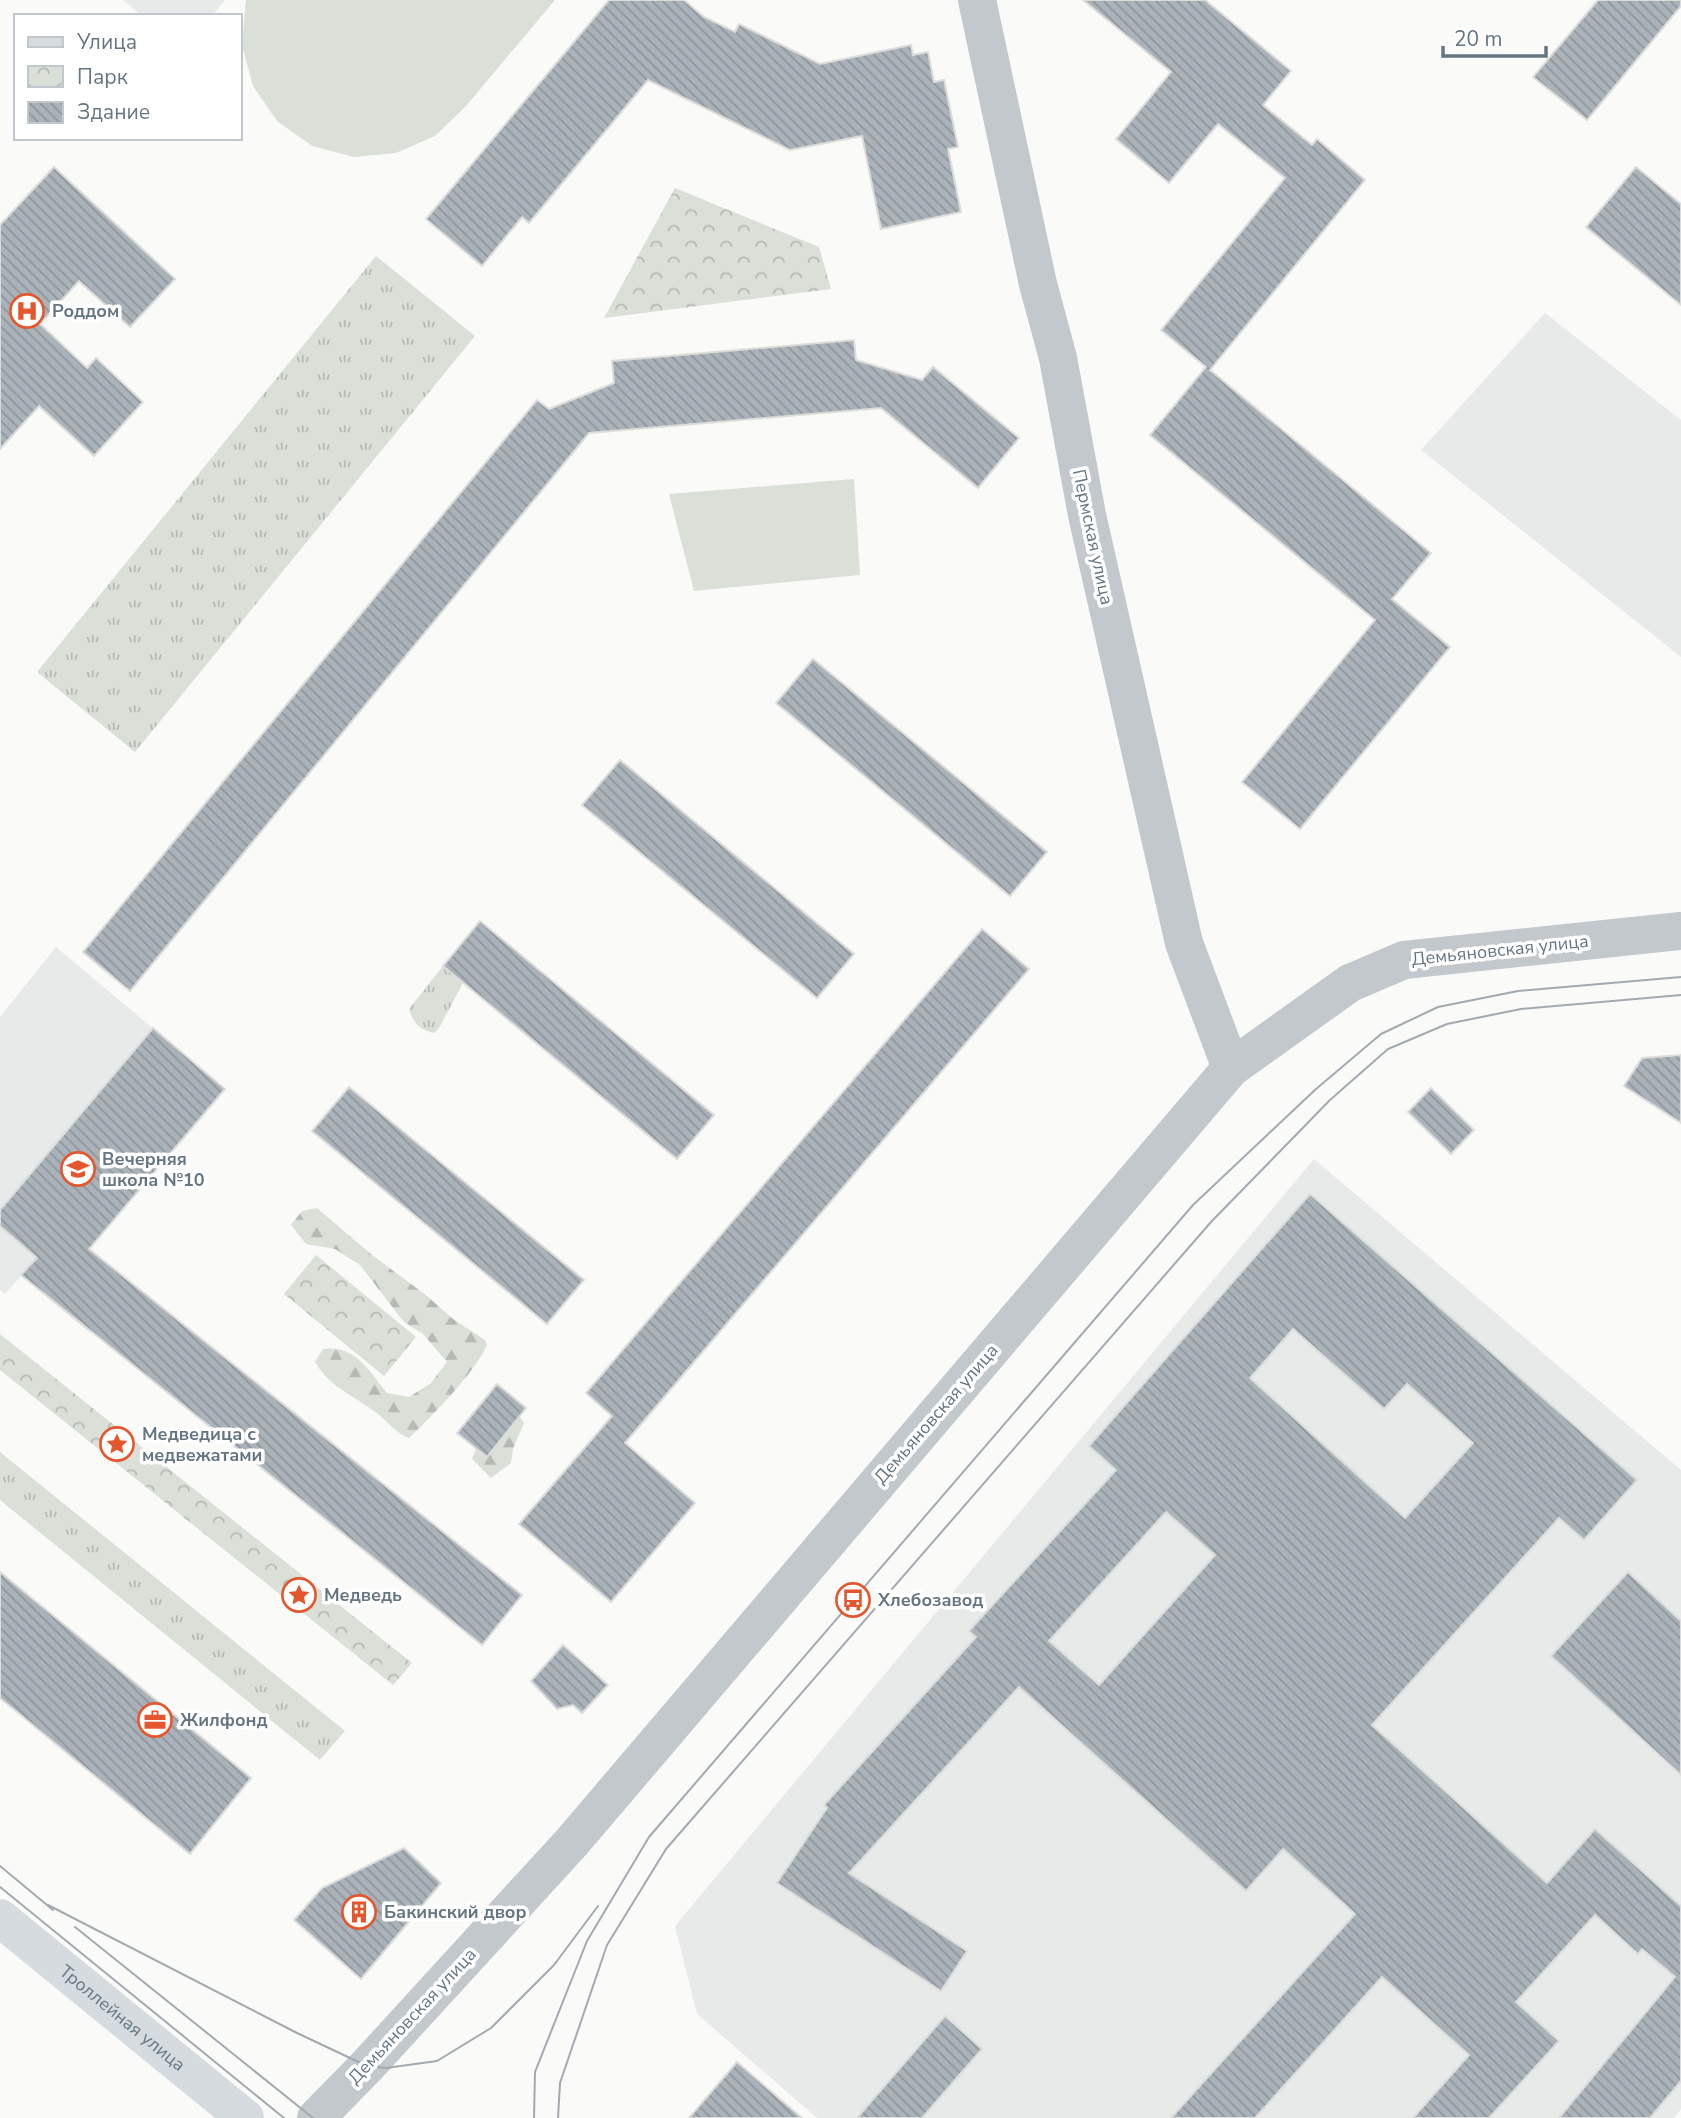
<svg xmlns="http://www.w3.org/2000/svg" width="1681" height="2118" font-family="'Nunito Sans',sans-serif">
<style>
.built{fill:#e8e9e9}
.grass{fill:url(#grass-tufts)}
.forest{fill:url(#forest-firs)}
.park{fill:url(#park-crowns)}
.pitch{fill:#dadfd7}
.building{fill:url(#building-back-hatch);stroke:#dcdcda;stroke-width:2;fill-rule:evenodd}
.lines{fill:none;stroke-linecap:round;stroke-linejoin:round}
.tertiary{stroke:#c3c8cc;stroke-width:38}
.primary{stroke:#d6dbdf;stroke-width:38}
.tram{stroke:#a2aab0;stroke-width:2}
.labels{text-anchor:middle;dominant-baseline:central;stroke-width:7;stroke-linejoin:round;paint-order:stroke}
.poi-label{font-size:18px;font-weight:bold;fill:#657683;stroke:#fff;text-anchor:start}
.street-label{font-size:18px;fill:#657683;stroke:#fff}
</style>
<defs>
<pattern id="grass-tufts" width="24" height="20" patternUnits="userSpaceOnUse" patternTransform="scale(1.75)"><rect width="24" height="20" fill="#dadfd7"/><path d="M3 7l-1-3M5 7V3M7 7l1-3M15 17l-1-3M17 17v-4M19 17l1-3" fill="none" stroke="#b4b9b4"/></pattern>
<pattern id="forest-firs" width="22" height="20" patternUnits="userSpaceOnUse" patternTransform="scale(1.75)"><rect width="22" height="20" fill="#dadfd7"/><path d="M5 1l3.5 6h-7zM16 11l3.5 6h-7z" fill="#b4b9b4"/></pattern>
<pattern id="park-crowns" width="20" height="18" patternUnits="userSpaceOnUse" patternTransform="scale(1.75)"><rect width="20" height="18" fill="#dadfd7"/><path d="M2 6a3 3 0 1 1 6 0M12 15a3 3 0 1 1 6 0" fill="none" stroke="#b4b9b4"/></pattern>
<pattern id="building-back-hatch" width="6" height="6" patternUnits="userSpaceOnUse" patternTransform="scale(1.75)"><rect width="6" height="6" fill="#aab3b9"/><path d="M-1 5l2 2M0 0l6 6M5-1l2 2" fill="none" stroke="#8e969c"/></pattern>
</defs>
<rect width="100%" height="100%" fill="#fafaf8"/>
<g class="built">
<path d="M 123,0 L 225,0 L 212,16 L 142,16 Z"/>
<path d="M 1545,313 L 1681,420 L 1681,657 L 1421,450 Z"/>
<path d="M 56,947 L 225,1089 L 89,1249 L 131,1282 L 90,1333 L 21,1276 L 5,1294 L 0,1290 L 0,1017 Z"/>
<path d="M 1314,1159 L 1681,1470 L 1681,2109 L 1674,2118 L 817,2118 L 697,2014 L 675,1926 Z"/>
</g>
<g class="grass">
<path d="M 376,256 L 475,336 L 135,752 L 37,672 Z"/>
<path d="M 443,966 L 463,983 L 439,1028 L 434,1033 C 419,1030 413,1022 409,1009 Z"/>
<path d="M 0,1452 L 345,1731 L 320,1760 L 0,1500 Z"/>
</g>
<g class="forest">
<path d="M 317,1208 L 372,1255 L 427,1296 L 453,1319 L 485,1340 L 487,1345 C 473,1375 433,1415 409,1438 C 394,1432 387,1420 374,1411 C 353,1396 328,1385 315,1362 L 323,1349 C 356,1345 368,1370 387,1393 L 409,1397 L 431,1383 L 447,1362 L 423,1334 L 404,1322 L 360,1265 L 335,1249 L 306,1244 L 291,1225 L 302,1211 Z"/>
<path d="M 520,1417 L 524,1423 L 513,1449 L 511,1463 L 491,1478 L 472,1459 L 476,1449 L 487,1457 Z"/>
</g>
<g class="park">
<path d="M 675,188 L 819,247 L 831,289 L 604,318 Z"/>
<path d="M 316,1255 L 416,1337 L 384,1376 L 284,1294 Z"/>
<path d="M 0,1334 L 412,1663 L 393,1685 L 0,1370 Z"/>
</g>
<g class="pitch">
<path d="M 246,0 L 555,0 L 466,106 L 435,136 L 396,153 L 354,157 L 312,146 L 277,121 L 253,86 L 242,45 Z"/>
<path d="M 854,479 L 860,575 L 694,591 L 669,494 Z"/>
</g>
<g class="building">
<path d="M 609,0 L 684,0 L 704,17 L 735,32 L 739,24 L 820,64 L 911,45 L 913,55 L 928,52 L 934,82 L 944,80 L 958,147 L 948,149 L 961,212 L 881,229 L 862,136 L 790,150 L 648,80 L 529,223 L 522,217 L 482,266 L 426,219 Z"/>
<path d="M 1083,0 L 1205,0 L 1291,71 L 1263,105 L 1312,145 L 1317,139 L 1365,180 L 1210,370 L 1431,553 L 1392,599 L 1450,647 L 1300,829 L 1242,782 L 1375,620 L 1150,435 L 1206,367 L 1161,330 L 1285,178 L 1218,124 L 1169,183 L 1116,139 L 1171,72 Z"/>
<path d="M 1598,0 L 1681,0 L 1681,6 L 1587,120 L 1533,77 Z"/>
<path d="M 54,167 L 175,279 L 130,327 L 79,281 L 40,324 L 87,368 L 96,358 L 143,402 L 94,456 L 39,406 L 0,449 L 0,225 Z"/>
<path d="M 1636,167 L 1681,204 L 1681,305 L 1586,227 Z"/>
<path d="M 854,340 L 856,360 L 922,380 L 933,367 L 1019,438 L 978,488 L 881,408 L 589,433 L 130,991 L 83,952 L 537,400 L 549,409 L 614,383 L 612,361 Z"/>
<path d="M 813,659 L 1047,852 L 1010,896 L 776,703 Z"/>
<path d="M 620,760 L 854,954 L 817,998 L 582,805 Z"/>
<path d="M 480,921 L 714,1115 L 677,1159 L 443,966 Z"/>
<path d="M 982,929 L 1029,969 L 625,1443 L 695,1503 L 611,1602 L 519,1524 L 612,1416 L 586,1393 Z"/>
<path d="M 153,1028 L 225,1089 L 89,1249 L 522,1595 L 482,1645 L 21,1275 L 37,1258 L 0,1226 L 0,1210 Z"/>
<path d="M 1681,1055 L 1681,1123 L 1624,1086 L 1642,1058 Z"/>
<path d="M 349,1087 L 584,1280 L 547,1324 L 312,1131 Z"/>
<path d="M 1431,1088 L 1474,1130 L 1451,1154 L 1408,1112 Z"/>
<path d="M 1310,1194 L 1637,1480 L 1584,1540 L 1559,1518 L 1372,1725 L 1547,1883 L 1595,1829 L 1681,1906 L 1681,2081 L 1650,2118 L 1559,2118 L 1675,1977 L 1642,1949 L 1638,1954 L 1595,1915 L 1516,2002 L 1559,2041 L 1489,2118 L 1413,2118 L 1469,2055 L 1382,1977 L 1255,2118 L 1171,2118 L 1355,1914 L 1283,1849 L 1246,1891 L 1019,1687 L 849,1873 L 967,1951 L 941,1991 L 777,1883 L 827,1808 L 824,1805 L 976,1637 L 969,1631 L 1116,1470 L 1089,1446 ZM 1293,1329 L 1384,1409 L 1407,1384 L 1473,1443 L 1405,1518 L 1250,1378 ZM 1166,1512 L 1215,1555 L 1099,1685 L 1049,1641 Z"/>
<path d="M 497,1384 L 526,1408 L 487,1457 L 457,1433 Z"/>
<path d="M 0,1572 L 251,1778 L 190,1854 L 0,1698 Z"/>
<path d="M 1628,1572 L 1681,1621 L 1681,1775 L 1551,1656 Z"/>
<path d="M 563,1645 L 608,1685 L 582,1713 L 573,1705 L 557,1709 L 531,1681 Z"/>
<path d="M 404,1848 L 441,1883 L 361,1979 L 294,1920 L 322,1888 Z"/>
<path d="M 945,2016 L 982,2049 L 922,2118 L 857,2118 Z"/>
<path d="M 737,2062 L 802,2118 L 689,2118 Z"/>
</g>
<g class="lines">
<g class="tertiary">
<path d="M 977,0 L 1038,284 L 1058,358 L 1087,515 L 1184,943 L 1231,1068"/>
<path d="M 316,2118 L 367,2066 L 572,1842 L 1231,1068 L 1350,983 L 1404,960 L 1681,931"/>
</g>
<path class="primary" id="s1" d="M 0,1918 L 245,2118"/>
<g class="tram">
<path d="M 0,1866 L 53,1910"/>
<path d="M 0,1887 L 284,2118"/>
<path d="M 48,1905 L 297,2033 L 367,2066 L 386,2068 L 437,2061 L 491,2028 L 554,1965 L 598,1906"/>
<path d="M 75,1927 L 313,2118"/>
<path d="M 534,2118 L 535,2072 L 587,1941 L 649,1837 L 1193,1205 L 1316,1089 L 1381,1034 L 1438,1007 L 1518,991 L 1681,977"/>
<path d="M 558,2118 L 560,2083 L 607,1945 L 666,1849 L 1211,1222 L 1330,1100 L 1388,1049 L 1447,1024 L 1521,1009 L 1681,995"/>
</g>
</g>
<defs>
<g id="hospital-ring" transform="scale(1.75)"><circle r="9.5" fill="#fff" stroke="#e4572e" stroke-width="1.5"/><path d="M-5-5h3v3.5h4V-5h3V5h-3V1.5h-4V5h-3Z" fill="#e4572e"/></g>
<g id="school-ring" transform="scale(1.75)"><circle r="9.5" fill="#fff" stroke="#e4572e" stroke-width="1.5"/><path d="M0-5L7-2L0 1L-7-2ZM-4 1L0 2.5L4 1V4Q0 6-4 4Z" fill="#e4572e"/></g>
<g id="sight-ring" transform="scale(1.75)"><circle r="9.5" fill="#fff" stroke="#e4572e" stroke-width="1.5"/><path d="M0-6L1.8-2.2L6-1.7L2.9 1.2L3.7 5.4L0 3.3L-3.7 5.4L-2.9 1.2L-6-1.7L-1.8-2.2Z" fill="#e4572e"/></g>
<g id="bus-ring" transform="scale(1.75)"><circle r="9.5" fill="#fff" stroke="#e4572e" stroke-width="1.5"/><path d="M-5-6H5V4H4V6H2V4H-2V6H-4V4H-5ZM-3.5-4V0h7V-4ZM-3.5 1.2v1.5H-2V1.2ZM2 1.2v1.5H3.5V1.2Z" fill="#e4572e"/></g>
<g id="office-ring" transform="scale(1.75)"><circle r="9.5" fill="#fff" stroke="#e4572e" stroke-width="1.5"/><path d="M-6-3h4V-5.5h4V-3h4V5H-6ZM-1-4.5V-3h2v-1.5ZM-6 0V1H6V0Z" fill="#e4572e"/></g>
<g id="building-ring" transform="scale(1.75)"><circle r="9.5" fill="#fff" stroke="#e4572e" stroke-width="1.5"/><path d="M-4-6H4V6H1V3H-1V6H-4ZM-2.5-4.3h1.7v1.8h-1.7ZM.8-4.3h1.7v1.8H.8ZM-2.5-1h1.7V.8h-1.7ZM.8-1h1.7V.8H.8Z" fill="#e4572e"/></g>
</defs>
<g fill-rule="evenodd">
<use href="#hospital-ring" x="27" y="311"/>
<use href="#school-ring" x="78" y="1169"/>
<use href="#sight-ring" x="117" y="1444"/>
<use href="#sight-ring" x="299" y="1595"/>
<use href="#bus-ring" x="853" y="1600"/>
<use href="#office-ring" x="155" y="1720"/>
<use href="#building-ring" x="359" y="1912"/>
</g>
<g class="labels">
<g class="poi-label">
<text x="52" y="311">Роддом</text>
<text x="102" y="1159">Вечерняя<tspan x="102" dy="21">школа №10</tspan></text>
<text x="142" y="1434">Медведица с<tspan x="142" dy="21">медвежатами</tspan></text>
<text x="324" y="1595">Медведь</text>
<text x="878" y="1600">Хлебозавод</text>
<text x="180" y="1720">Жилфонд</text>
<text x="384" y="1912">Бакинский двор</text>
</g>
<g class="street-label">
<text transform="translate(1093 537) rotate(78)">Пермская улица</text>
<text transform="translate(1500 950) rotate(-6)">Демьяновская улица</text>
<text transform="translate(936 1414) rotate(-49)">Демьяновская улица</text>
<text transform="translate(412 2016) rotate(-47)">Демьяновская улица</text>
<text stroke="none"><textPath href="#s1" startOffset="158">Троллейная улица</textPath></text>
</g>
</g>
<rect x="14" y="14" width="228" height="126" fill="#ffffff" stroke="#c1c8cd" stroke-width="2"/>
<rect x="28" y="37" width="35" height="10" fill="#d6dbdf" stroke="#c1c8cd" stroke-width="2"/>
<text x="77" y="49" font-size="21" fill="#657683">Улица</text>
<rect x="28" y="66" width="35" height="21" fill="url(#park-crowns)" stroke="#c1c8cd" stroke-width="2"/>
<text x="77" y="84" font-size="21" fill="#657683">Парк</text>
<rect x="28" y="102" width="35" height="21" fill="url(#building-back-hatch)" stroke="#c1c8cd" stroke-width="2"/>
<text x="77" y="119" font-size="21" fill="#657683">Здание</text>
<path d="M1443 46v10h103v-10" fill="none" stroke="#657683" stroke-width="3.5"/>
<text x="1454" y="46" font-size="21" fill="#657683" stroke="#ffffff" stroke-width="5" paint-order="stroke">20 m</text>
</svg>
